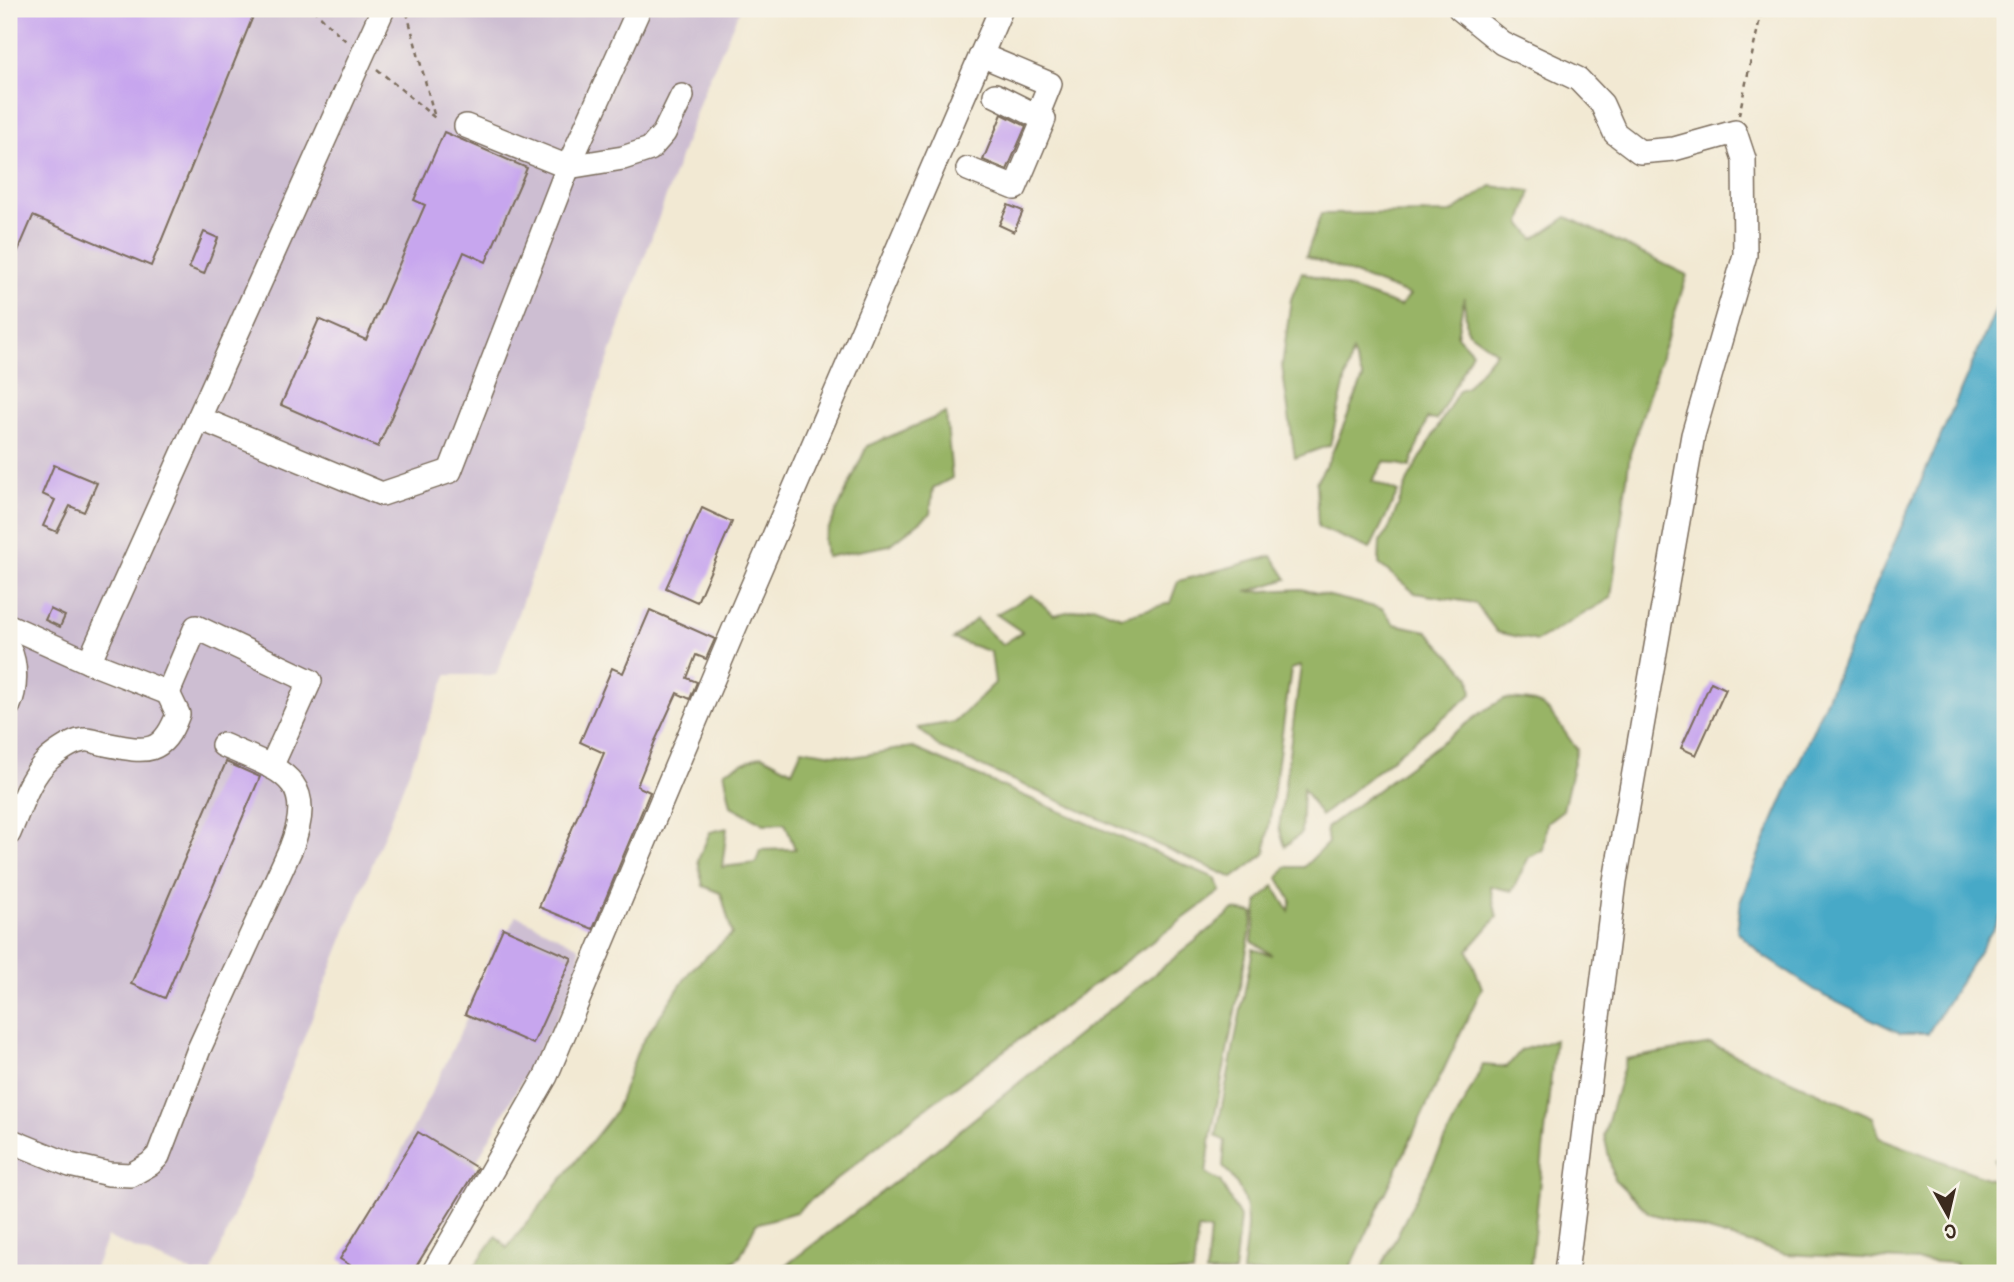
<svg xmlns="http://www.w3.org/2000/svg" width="2014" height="1282" font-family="Pangolin,sans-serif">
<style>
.industrial{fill:#cdbed2}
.forest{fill:#98b466;stroke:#6a6f42;stroke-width:2}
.water{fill:#47a9c7;stroke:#416a72;stroke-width:2}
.building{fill:#c7a6ee}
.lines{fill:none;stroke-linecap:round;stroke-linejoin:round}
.minor-casing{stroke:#7b6d5d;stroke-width:26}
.path{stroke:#7b6d5d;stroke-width:2.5;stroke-dasharray:5 5;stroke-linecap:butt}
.minor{stroke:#fff;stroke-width:23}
</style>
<rect width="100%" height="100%" fill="#f7f3e8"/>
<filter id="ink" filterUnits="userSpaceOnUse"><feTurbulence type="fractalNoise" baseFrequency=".0143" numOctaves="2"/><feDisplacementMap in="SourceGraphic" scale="14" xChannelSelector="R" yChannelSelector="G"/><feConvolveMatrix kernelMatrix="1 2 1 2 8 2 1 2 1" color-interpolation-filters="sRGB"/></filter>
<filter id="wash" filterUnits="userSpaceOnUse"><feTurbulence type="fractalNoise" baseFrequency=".00686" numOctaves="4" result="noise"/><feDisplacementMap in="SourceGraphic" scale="28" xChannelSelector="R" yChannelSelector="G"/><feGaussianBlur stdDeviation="1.57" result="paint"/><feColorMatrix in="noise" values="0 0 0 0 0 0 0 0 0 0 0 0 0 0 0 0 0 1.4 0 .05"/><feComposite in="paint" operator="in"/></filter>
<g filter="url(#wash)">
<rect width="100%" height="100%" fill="#f2e9d3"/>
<g class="industrial">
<path d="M 9,9 L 740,9 L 704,90 L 496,675 L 447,675 L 211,1273 L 194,1273 L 107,1237 L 93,1273 L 9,1273 Z"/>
<path d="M 516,915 L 579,947 L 581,975 L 414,1273 L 340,1273 L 442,1071 Z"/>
</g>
<g class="forest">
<path d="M 1491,186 L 1531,191 L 1521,223 L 1534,239 L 1567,217 L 1687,275 L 1630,454 L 1611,598 L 1537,641 L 1497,632 L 1475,603 L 1415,593 L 1379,564 L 1380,541 L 1388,531 L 1409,478 L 1459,390 L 1467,387 L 1496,352 L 1467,331 L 1464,297 L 1457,336 L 1472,352 L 1437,420 L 1427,419 L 1410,467 L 1385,461 L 1372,481 L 1398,492 L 1370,549 L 1318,527 L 1316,482 L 1329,460 L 1363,379 L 1352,352 L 1330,445 L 1295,458 L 1282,366 L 1291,299 L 1302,272 L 1400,306 L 1410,295 L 1306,256 L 1321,214 L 1451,213 Z"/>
<path d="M 946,413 L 952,478 L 933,488 L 930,514 L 890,545 L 826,557 L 824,539 L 867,446 Z"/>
<path d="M 1272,556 L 1287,579 L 1246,592 L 1301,589 L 1383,609 L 1394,624 L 1427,631 L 1470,677 L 1472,694 L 1321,816 L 1303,788 L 1301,834 L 1285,846 L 1279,828 L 1301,666 L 1291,669 L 1265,854 L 1233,878 L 940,748 L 918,728 L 955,722 L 995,683 L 991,652 L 953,639 L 976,619 L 1002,645 L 1022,632 L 996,614 L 1032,595 L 1054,615 L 1093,606 L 1121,617 L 1170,603 L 1178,581 Z"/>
<path d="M 1504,699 C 1514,700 1528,699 1537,703 C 1554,710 1565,735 1577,749 L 1563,810 L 1547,822 L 1543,850 L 1529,857 L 1512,891 L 1490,886 L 1497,917 L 1468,950 L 1482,988 L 1348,1273 L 1242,1273 C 1246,1231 1257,1200 1223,1167 L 1225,1141 L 1216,1136 L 1253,949 L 1272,955 L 1252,941 L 1258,901 L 1274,886 L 1289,911 L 1291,900 L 1278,878 L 1286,867 L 1304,867 L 1328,843 L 1326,828 L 1485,710 Z"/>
<path d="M 911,747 L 1215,878 L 1221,891 L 915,1116 L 796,1212 L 756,1224 L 740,1257 L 716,1273 L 470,1273 L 496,1236 L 507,1248 L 615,1112 L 639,1047 L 691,970 L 732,934 L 721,893 L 703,886 L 698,860 L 710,832 L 727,828 L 722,867 L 756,863 L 760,850 L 795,849 L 785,823 L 764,824 L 731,806 L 724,771 L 762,755 L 792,771 L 802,749 L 853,757 Z"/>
<path d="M 1234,910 L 1254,913 L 1211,1136 L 1206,1174 L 1220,1181 L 1240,1217 L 1234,1273 L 1206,1273 L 1210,1231 L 1198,1229 L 1193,1273 L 776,1273 L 909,1171 Z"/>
<path d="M 1555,1040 L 1530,1273 L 1509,1273 L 1509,1265 L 1504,1273 L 1378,1273 L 1483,1065 L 1507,1067 L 1521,1050 Z"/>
<path d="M 1711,1044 L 1873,1117 L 1880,1138 L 2000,1183 L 1994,1159 L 2005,1153 L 2005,1273 L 1952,1273 L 1956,1263 L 1785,1254 L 1649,1213 L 1614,1179 L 1604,1135 L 1626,1059 Z"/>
</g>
<path class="water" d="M 1996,309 L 2005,315 L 2005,910 L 1928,1033 L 1900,1033 L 1824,996 L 1763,956 L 1737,931 L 1741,900 L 1759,854 Z"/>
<g id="blocks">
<g class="building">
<path d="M 9,9 L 256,9 L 151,266 L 33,216 L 9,272 Z"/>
<path d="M 1002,114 L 1026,126 L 1007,170 L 983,160 Z"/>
<path d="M 444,132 L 527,168 L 486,262 L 464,252 L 378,447 L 281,405 L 319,319 L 366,340 L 425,205 L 414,200 Z"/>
<path d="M 1008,205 L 1023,211 L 1014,232 L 999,225 Z"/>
<path d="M 204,232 L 218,238 L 204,274 L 189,268 Z"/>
<path d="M 54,465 L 97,483 L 84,512 L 70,506 L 57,532 L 43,526 L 55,500 L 42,494 Z"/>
<path d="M 702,508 L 732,522 L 697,602 L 666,588 Z"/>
<path d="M 50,609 L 65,616 L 60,627 L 45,620 Z"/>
<path d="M 650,610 L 715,639 L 706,659 L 696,655 L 687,678 L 697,682 L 690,699 L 677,693 L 655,741 L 637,786 L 650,792 L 593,929 L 539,907 L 604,753 L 580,742 L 612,668 L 623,673 Z"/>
<path d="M 1711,682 L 1726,689 L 1696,755 L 1681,748 Z"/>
<path d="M 226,762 L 260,777 L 165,998 L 131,984 Z"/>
<path d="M 503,928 L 572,958 L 533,1044 L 465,1014 Z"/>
<path d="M 418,1132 L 477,1168 L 412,1273 L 363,1273 L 340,1259 Z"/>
</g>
</g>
</g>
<g filter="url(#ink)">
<use href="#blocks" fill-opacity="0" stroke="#7b6d5d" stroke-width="2"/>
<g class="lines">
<g class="minor-casing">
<g id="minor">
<path d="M 1460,9 L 1502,43 L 1578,79 L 1602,104 L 1615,133 L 1640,152 L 1674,149 L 1735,132 L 1744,159 L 1745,255 L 1693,435 L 1615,881 L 1566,1273"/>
<path d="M 995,95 L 1037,116"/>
<path d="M 466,126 L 568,167 L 623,158 L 650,149 L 664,133 L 682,96"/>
<path d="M 968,169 L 1015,188 L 1044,119 L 1037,116 L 1050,84 L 981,55"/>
<path d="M 199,418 L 382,494 L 450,471 L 568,167 L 639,9"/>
<path d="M 9,626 L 89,662 L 168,693 L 196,627 L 310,681 L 271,767"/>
<path d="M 9,649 C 17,664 16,690 9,705"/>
<path d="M 89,662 L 383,9"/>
<path d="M 9,833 C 20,808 29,776 50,758 C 59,751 73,741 84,740 C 90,739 99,743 105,744 C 145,752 162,757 178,714 L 168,693"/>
<path d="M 9,1140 L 70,1165 L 109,1174 L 131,1175 L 150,1164 L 158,1156 L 199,1049 L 291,848 C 319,776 278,770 223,745"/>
<path d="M 433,1273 L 546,1076 L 734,629 L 1001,9"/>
</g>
</g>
<g class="path">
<path d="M 313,9 L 346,41"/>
<path d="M 377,69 L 435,118 L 406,9"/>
<path d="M 1739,115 L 1762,9"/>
</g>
<use href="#minor" class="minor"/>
</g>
</g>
<rect width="2014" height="1282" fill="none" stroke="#f7f3e8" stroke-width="35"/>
<g transform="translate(1948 1215) rotate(172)" stroke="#f7f3e8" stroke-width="5" paint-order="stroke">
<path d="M0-5L12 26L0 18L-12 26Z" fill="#3b2a1e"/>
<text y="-10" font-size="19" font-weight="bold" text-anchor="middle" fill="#3b2a1e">С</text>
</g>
</svg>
